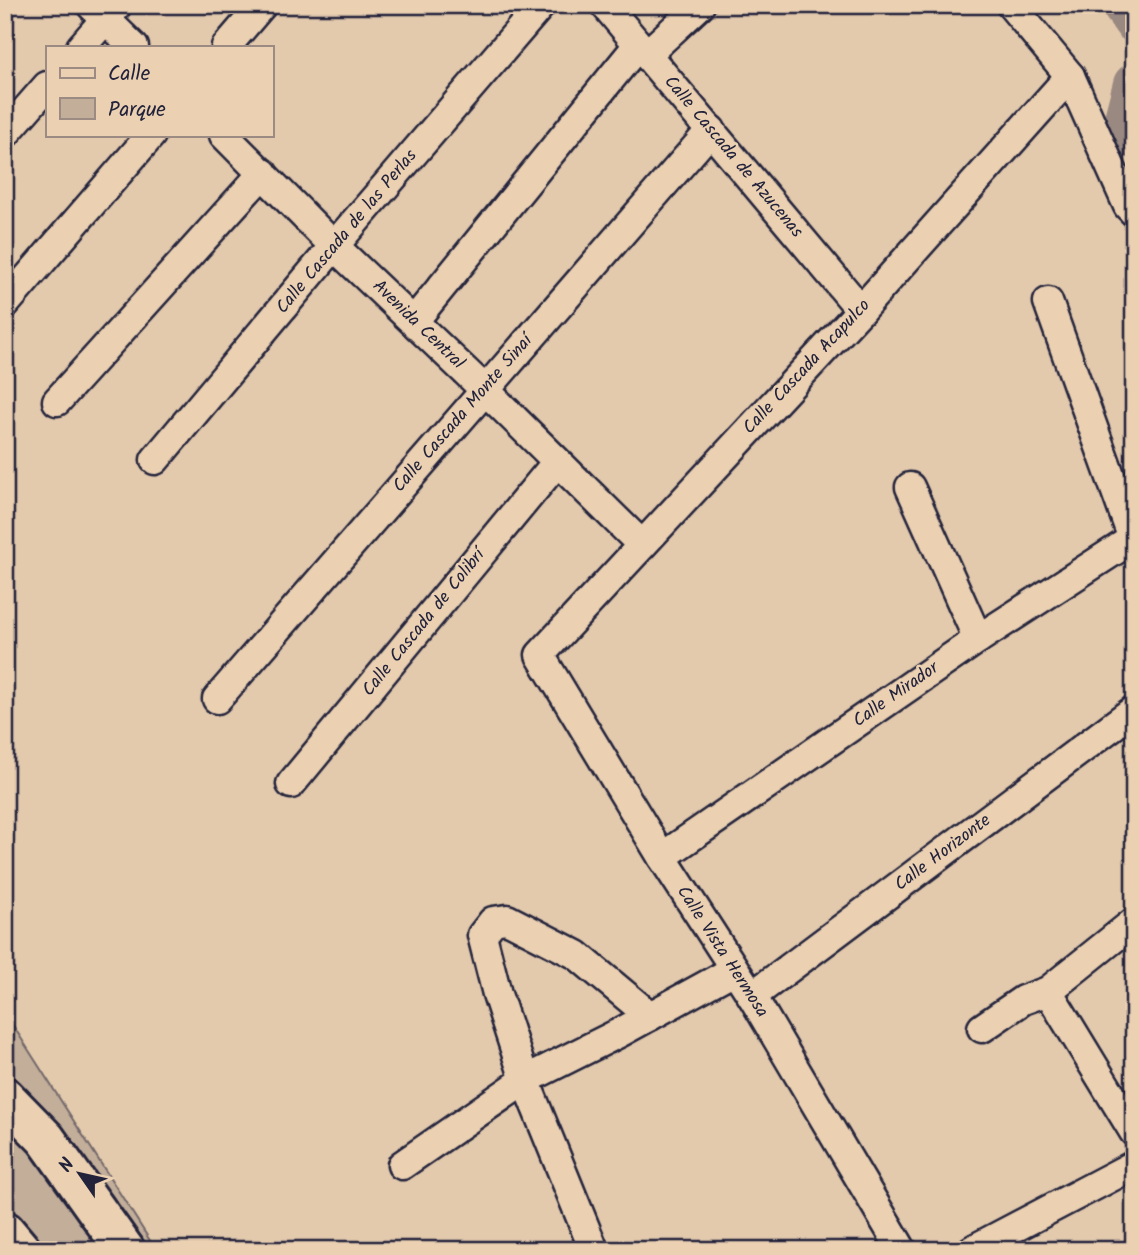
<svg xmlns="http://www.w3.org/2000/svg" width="1139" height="1255" font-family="Kalam,sans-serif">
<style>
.green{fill:#c3ae9a;stroke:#72686a;stroke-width:2}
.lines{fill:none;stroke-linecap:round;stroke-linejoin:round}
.river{stroke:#9a8981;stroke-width:42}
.street-casing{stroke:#22223b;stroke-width:33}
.primary-casing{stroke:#22223b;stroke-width:44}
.street{stroke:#ebd1b2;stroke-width:28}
.primary{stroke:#ebd1b2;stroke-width:38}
.labels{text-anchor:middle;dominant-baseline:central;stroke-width:5;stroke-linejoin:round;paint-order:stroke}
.street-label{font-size:18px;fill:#22223b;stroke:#ebd1b2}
</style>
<rect width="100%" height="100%" fill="#e3caad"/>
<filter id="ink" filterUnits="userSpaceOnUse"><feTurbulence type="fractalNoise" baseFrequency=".0143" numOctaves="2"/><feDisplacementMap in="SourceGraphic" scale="14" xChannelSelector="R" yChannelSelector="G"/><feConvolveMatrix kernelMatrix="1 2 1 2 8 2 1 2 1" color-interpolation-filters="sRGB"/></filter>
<g filter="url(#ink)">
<path class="green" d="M 5,1013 L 156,1250 L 5,1250 Z"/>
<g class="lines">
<g class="river">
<path d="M 1122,5 L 1134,22"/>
<path d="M 1134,84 L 1125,119 L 1134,138"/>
</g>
<g class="street-casing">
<g id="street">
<path d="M 91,5 L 134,47"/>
<path d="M 605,5 L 861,310"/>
<path d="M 1011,5 L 1070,76 L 1128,206 L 1134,212"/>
<path d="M 81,47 L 116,7"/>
<path d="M 226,47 L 262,5"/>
<path d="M 647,54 L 700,5"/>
<path d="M 5,134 L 47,86"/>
<path d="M 224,135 L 334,246 L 484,389 L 642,545"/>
<path d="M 1048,302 L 1133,539"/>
<path d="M 5,304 L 151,135"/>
<path d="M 414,321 L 638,45"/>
<path d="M 57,401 L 263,173"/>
<path d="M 155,460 L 334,246 L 541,5"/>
<path d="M 910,487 L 978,639"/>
<path d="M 217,699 L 711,130"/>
<path d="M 291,784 L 557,462"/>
<path d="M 662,857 L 978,639 L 1134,538"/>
<path d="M 1048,991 L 1134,1132"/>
<path d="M 752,996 L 1134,710"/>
<path d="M 982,1028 L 1023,1000 L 1048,991 L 1134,922"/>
<path d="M 402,1165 L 525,1080 L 619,1033 L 734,970"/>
<path d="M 594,1250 L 525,1080 L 497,994 L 482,935 L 493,921 L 507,919 L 577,955 L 650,1016"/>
<path d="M 902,1250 L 752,996 L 662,857 L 540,655 L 861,310 L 1070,76"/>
<path d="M 972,1250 L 1134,1165"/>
</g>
</g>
<g class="primary-casing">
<g id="primary">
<path d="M 5,1097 L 46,1139 L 125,1250"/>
<path d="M 5,1231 L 21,1250"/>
</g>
</g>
<use href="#street" class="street"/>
<use href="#primary" class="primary"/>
</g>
</g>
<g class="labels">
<g class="street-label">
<text transform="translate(733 157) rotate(50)">Calle Cascada de Azucenas</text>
<text transform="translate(347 232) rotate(-50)">Calle Cascada de las Perlas</text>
<text transform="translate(418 325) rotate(44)">Avenida Central</text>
<text transform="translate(807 367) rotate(-47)">Calle Cascada Acapulco</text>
<text transform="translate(463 414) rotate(-49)">Calle Cascada Monte Sinaí</text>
<text transform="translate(424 623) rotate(-51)">Calle Cascada de Colibrí</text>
<text transform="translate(896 695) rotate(-35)">Calle Mirador</text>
<text transform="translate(943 853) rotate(-37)">Calle Horizonte</text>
<text transform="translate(722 952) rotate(57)">Calle Vista Hermosa</text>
</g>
</g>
<rect width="1139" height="1255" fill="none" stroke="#ebd1b2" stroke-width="28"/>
<rect x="14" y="14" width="1111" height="1227" fill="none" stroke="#22223b" stroke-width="2.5" filter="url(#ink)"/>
<rect x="46" y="46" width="228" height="91" fill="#ebd1b2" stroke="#9b8b82" stroke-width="2"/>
<rect x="60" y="68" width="35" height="10" fill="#ebd1b2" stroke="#9b8b82" stroke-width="2"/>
<text x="108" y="80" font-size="21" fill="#22223b">Calle</text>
<rect x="60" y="98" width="35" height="21" fill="#c3ae9a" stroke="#9b8b82" stroke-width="2"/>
<text x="108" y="116" font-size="21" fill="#22223b">Parque</text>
<g transform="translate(80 1174) rotate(304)" stroke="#ebd1b2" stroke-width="5" paint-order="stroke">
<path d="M0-5L12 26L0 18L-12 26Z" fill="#22223b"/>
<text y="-10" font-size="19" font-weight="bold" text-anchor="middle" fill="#22223b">N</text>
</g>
</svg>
